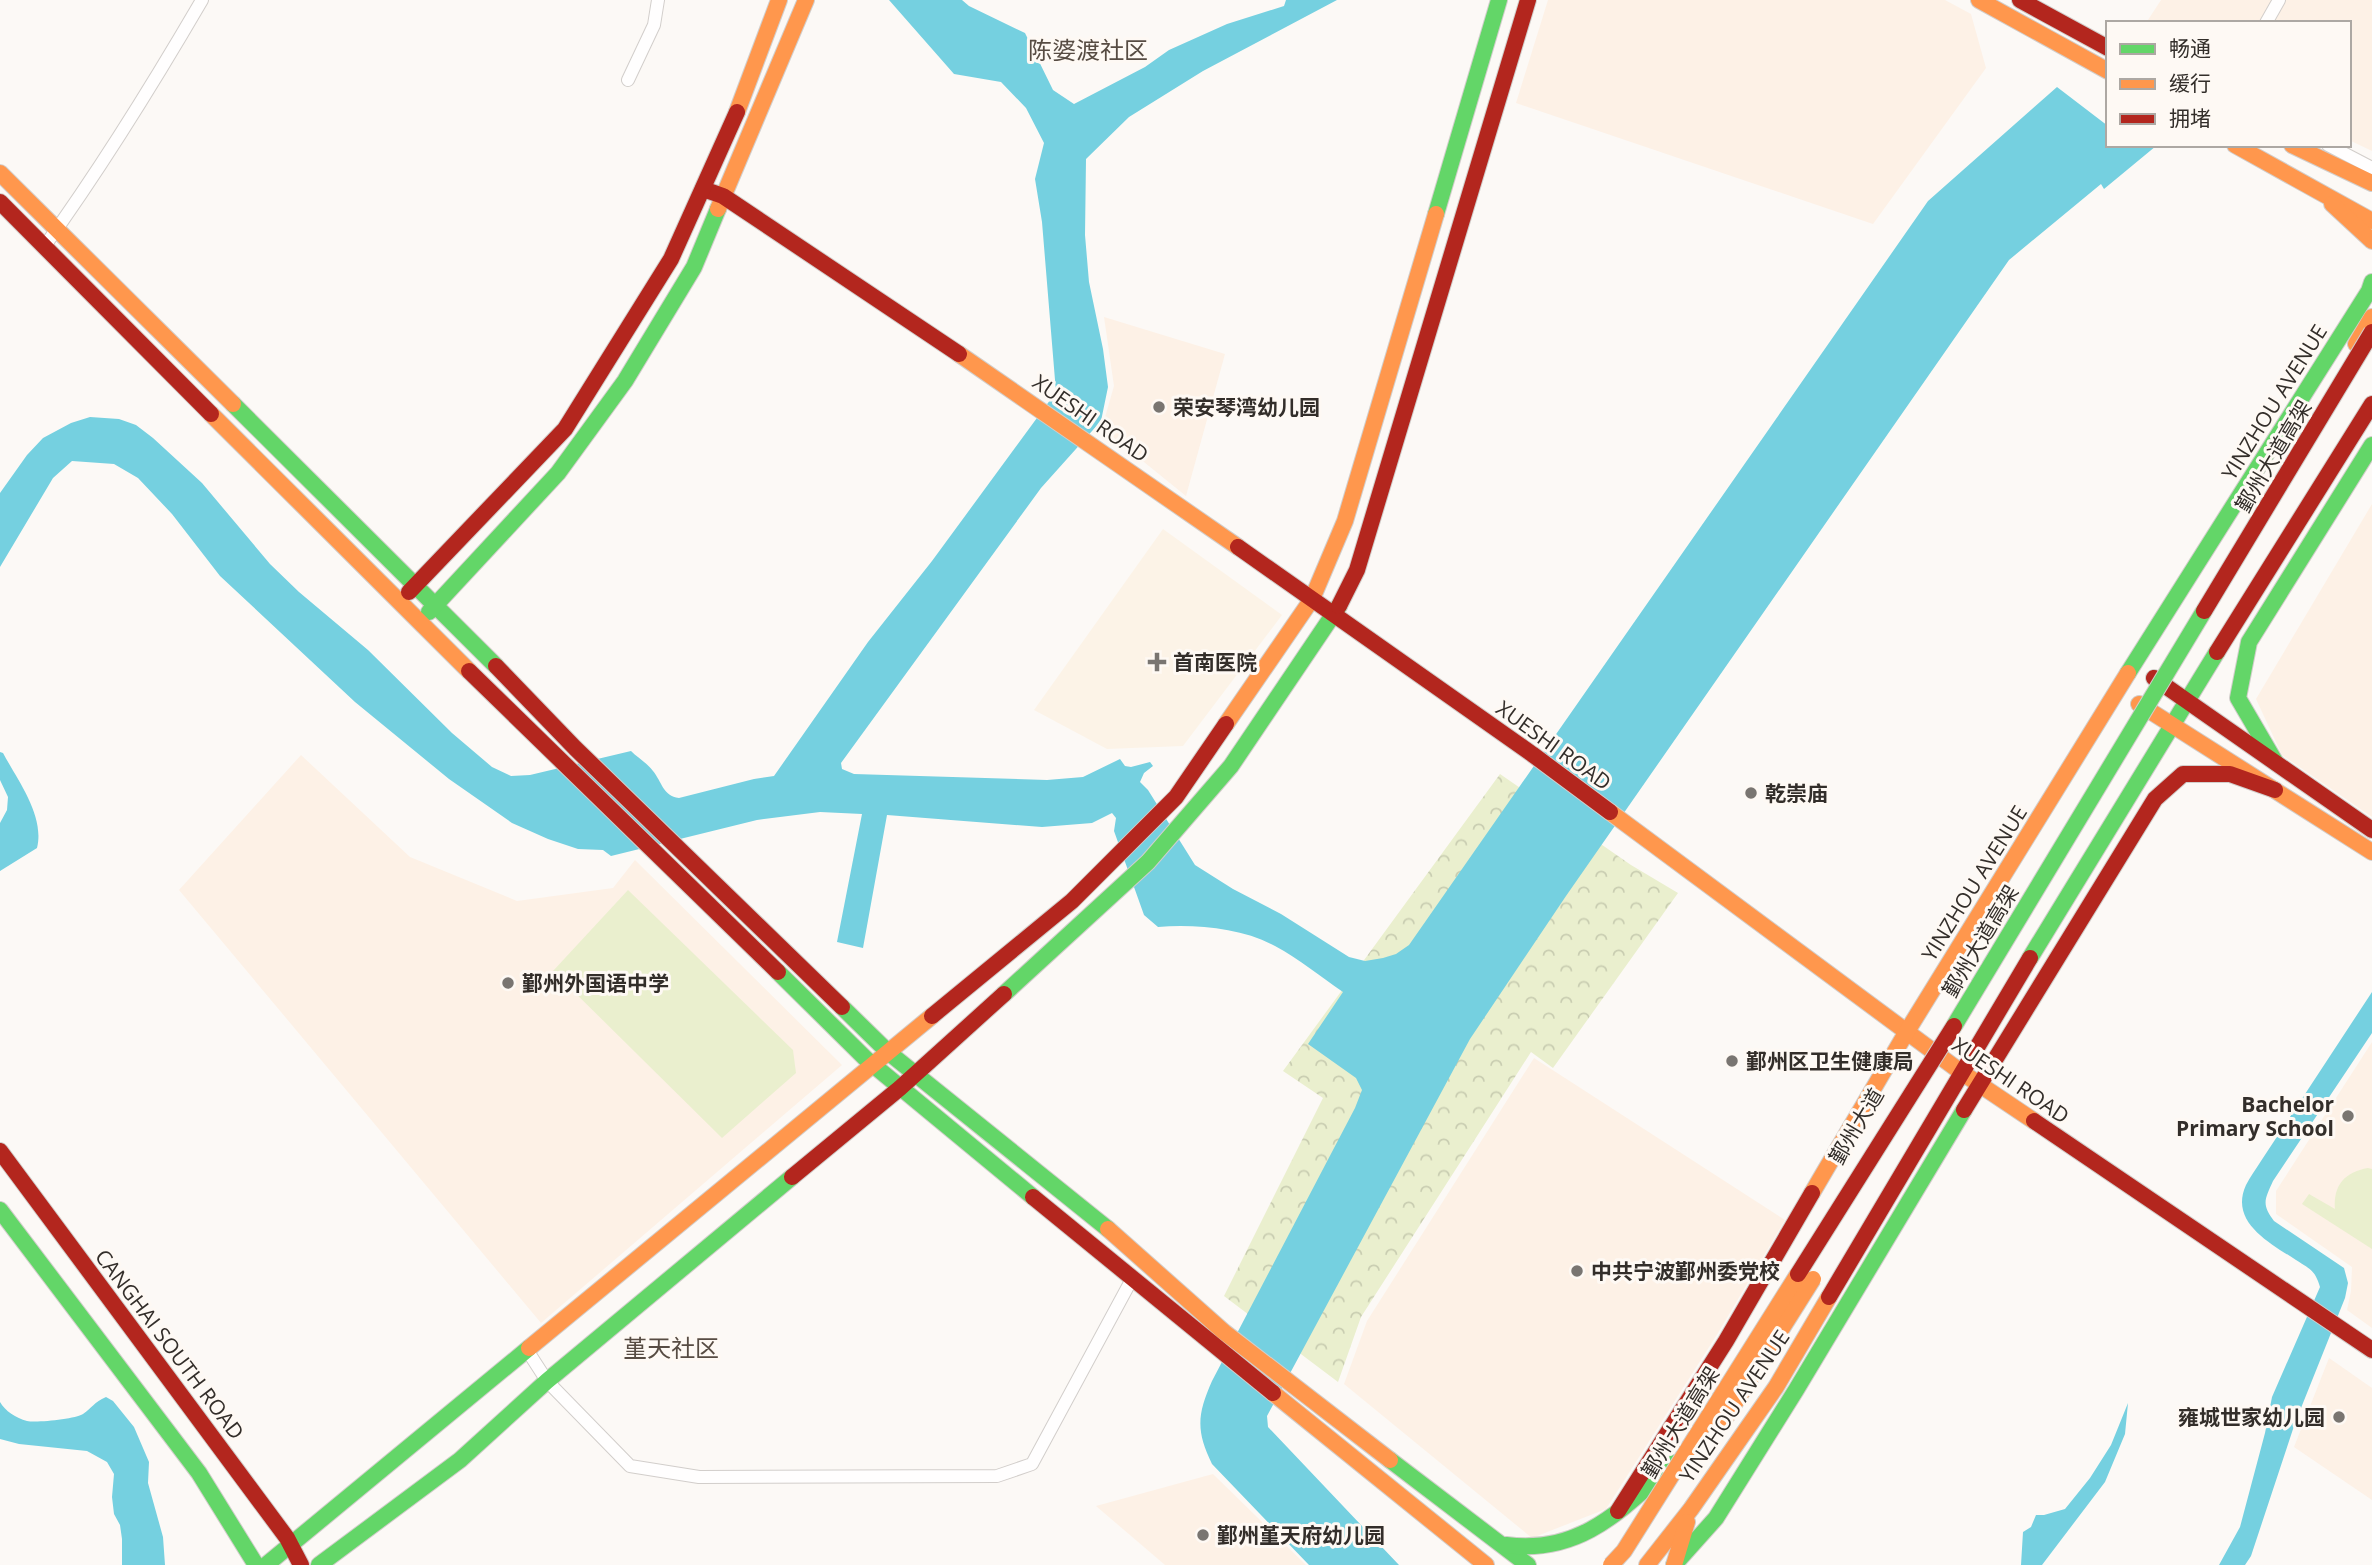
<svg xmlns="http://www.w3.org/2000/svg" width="2372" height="1565" font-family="'Open Sans','Noto Sans SC',sans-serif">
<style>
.built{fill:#fdf1e6}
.medical{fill:#fcf3e7}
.park{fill:url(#park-crowns)}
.garden{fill:#eaefce}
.water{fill:#75d0e0}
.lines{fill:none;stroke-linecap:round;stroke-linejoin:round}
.street-casing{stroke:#d2cecb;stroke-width:14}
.fast-casing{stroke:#d2cecb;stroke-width:18}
.slow-casing{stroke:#d2cecb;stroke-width:18}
.jam-casing{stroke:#d2cecb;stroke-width:18}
.street{stroke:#fffefe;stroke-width:12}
.fast{stroke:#63d668;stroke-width:16}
.slow{stroke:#ff974d;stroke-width:16}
.jam{stroke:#b3261e;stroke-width:16}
.fast-bridge-casing{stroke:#d2cecb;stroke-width:18;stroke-linecap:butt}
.slow-bridge-casing{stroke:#d2cecb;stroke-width:18;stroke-linecap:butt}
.jam-bridge-casing{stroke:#d2cecb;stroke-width:18;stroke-linecap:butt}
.fast-bridge{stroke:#63d668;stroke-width:16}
.slow-bridge{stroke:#ff974d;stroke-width:16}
.jam-bridge{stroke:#b3261e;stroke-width:16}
.poi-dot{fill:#797571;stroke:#fef9f4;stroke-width:2.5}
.labels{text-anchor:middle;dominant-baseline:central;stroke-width:6;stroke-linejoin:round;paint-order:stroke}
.street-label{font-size:21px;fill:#332e2a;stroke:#fef9f4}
.poi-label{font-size:21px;font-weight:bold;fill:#332e2a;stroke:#fef9f4;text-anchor:start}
.quarter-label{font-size:24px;fill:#574c43;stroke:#fef9f4}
</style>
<defs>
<pattern id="park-crowns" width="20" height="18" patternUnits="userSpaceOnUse" patternTransform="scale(1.75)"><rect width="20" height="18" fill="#eaefce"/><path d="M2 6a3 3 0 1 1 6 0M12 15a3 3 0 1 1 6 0" fill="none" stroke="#c9cdb1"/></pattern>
</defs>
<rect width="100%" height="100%" fill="#fcf9f6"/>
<g class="built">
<path d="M 1548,0 L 1945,0 L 1971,14 L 1986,68 L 1873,224 L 1516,103 Z"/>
<path d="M 2161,0 L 2372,0 L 2372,151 L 2349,140 L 2349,23 L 2146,23 Z"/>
<path d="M 1104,317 L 1225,354 L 1186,496 L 1102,428 L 1114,386 Z"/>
<path d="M 2372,504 L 2372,817 L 2282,755 L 2256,699 Z"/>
<path d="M 301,755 L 410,857 L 517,901 L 613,888 L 635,860 L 842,1065 L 541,1323 L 179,890 Z"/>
<path d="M 2372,1042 L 2372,1328 L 2347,1310 L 2351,1291 L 2352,1267 L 2276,1214 L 2276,1191 Z"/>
<path d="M 1534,1058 L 1785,1220 L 1718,1333 L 1606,1509 L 1532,1538 L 1344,1384 L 1367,1321 Z"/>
<path d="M 2329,1358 L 2372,1388 L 2372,1500 L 2294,1447 Z"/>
<path d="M 1213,1474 L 1306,1565 L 1165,1565 L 1096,1506 Z"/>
</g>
<path class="medical" d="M 1163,529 L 1282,615 L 1183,746 L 1107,749 L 1034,710 Z"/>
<path class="park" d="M 1500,774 L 1631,865 L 1678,893 L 1553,1068 L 1531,1052 L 1361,1317 L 1338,1382 L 1224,1296 L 1323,1098 L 1283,1071 Z"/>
<g class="garden">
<path d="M 628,890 L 793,1050 L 796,1073 L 722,1138 L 553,971 Z"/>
<path d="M 2368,1168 L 2372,1169 L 2372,1249 L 2302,1204 L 2309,1194 L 2335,1209 C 2333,1185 2345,1172 2368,1168 Z"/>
</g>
<g class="water">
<path d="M 889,0 L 962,0 L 969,6 L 1025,33 L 1053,90 L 1074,104 L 1145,67 L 1169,50 L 1227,24 L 1284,6 L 1286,0 L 1337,0 L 1203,71 L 1129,117 L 1086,159 L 1085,235 L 1089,282 L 1103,349 L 1108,387 L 1101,421 L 1041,488 L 841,763 L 842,769 L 854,774 L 1047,780 L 1083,777 L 1120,759 L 1125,766 L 1131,767 L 1150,762 L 1153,766 L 1144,773 L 1140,782 L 1148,790 L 1195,865 L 1233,889 L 1281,914 L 1349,957 L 1365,961 L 1383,958 L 1396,954 L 1409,945 L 1928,201 L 2057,87 L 2108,126 L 2108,145 L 2156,146 L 2104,189 L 2101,184 L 2009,260 L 1566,896 L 1470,1039 L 1267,1416 L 1268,1427 L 1399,1565 L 1309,1565 L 1212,1464 C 1196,1431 1197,1415 1212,1381 L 1355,1108 L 1362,1090 L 1356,1078 L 1308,1044 L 1343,992 C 1321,977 1299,959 1275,946 C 1242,928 1195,924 1158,927 L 1144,915 L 1114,831 L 1116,818 L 1112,813 L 1092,823 L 1042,827 L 887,815 L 863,948 L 837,942 L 862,814 L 820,812 L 757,820 L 611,856 L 603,850 L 578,849 L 548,839 L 512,823 L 449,779 L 355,702 L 220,576 L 172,514 L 138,478 L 114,464 L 72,461 L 53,478 L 0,567 L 0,493 L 27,455 L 43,438 L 71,423 L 90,417 L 119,419 L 136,425 L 153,438 L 202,483 L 270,564 L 299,592 L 368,650 L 452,733 L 492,767 L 511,776 L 530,775 L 631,751 C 638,758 647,763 653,771 C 662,782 663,796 679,798 L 754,779 L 774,776 L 868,642 L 932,561 L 1056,392 L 1042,222 L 1035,179 L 1044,143 L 1026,108 L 1001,82 L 954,74 Z"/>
<path d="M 0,752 L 3,753 C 18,781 45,816 37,848 L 0,871 L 0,823 L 7,810 L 8,797 L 0,780 Z"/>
<path d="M 2372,992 L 2372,1033 L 2273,1181 C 2265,1199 2261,1204 2274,1221 L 2344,1268 L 2348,1283 L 2345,1298 L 2295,1423 L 2251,1556 L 2245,1565 L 2219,1565 L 2240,1527 L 2265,1433 L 2272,1397 L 2320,1287 C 2315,1270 2310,1269 2296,1260 C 2270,1243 2229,1222 2246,1185 C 2250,1177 2256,1169 2261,1161 Z"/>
<path d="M 106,1397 L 113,1401 L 134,1427 L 149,1462 L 148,1483 L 163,1537 L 165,1565 L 122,1565 L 122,1539 L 120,1525 L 114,1514 L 112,1497 L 114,1474 L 107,1462 L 87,1451 L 19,1444 L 0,1439 L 0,1402 C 5,1411 16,1418 27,1421 C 37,1423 75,1419 83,1414 C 92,1408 94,1402 106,1397 Z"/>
<path d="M 2128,1403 L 2125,1434 L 2105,1482 L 2042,1565 L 2021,1565 L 2023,1532 L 2031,1527 L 2036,1515 L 2044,1515 L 2065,1509 L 2090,1478 L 2111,1445 Z"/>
</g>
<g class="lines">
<g class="street-casing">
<g id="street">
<path d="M 2266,23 L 2279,0"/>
<path d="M 628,80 L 654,25 L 658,0"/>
<path d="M 2328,145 L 2372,168"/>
<path d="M 44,247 C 101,168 153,84 202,0"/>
<path d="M 527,1350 L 547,1381 L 630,1466 L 699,1477 L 997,1476 L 1032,1464 L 1132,1279"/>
</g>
</g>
<g class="fast-casing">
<g id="fast">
<path d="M 1436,214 L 1499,0"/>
<path d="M 233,404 L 496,666"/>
<path d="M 429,612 L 558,473 L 625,381 L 694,267 L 718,209"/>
<path d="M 2128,673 L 2369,291 L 2372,282"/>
<path d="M 2276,763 L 2238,698 L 2249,642 L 2372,445"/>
<path d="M 2030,958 L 2217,652"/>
<path d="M 778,972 L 866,1059 L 1033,1197"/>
<path d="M 1004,994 L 1148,862 L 1231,766 L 1339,606"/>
<path d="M 842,1007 L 888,1052 L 1108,1229"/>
<path d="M 0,1210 L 199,1473 L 256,1565"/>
<path d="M 1390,1460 L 1528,1565"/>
<path d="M 1506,1545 C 1581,1555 1622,1509 1674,1463"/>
<path d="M 266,1565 L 529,1348"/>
<path d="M 319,1565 L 460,1460 L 547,1381 L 792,1177"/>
<path d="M 1674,1565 L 1716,1518 L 1796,1390 L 1964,1110"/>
</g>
</g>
<g class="slow-casing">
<g id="slow">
<path d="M 1979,0 L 2108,71"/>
<path d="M 737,112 L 779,0"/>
<path d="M 2235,145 L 2372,221"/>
<path d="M 2292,145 L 2372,183"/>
<path d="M 0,173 L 233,404"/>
<path d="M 2332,204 L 2372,241"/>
<path d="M 718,209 L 806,0"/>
<path d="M 2356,344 L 2372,317"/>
<path d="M 959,354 L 1238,547"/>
<path d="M 211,414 L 469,671"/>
<path d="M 2139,704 L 2372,852"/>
<path d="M 1226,724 L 1312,599 L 1345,521 L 1436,214"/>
<path d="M 1610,812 L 1961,1072 L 2034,1121"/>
<path d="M 1812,1193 L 1906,1033 L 2128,673"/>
<path d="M 1108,1229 L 1224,1332 L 1390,1460"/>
<path d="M 529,1348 L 932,1016"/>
<path d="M 1273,1393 L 1486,1565"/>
<path d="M 1647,1565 L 1691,1509 L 1776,1387 L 1829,1297"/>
<path d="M 1674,1565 L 1687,1522"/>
</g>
</g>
<g class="jam-casing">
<g id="jam">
<path d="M 2020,0 L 2108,48"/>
<path d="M 703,189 L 723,196 L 959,354"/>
<path d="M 0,202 L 211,414"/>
<path d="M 1238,547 L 1532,754 L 1610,812"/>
<path d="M 409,592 L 565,429 L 671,259 L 737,112"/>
<path d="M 1339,606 L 1357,570 L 1528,0"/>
<path d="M 2217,652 L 2372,404"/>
<path d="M 496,666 L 575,748 L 842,1007"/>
<path d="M 469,671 L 778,972"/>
<path d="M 2154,678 L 2372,830"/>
<path d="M 932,1016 L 1072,901 L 1176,797 L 1226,724"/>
<path d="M 1964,1110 L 2155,799 L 2183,774 L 2230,774 L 2275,790"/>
<path d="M 2034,1121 L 2372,1350"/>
<path d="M 0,1151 L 287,1538 L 301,1565"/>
<path d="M 792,1177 L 900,1088 L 1004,994"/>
<path d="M 1033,1197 L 1273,1393"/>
<path d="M 1829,1297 L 2030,958"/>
<path d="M 1618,1511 L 1726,1341 L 1812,1193"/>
</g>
</g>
<use href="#street" class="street"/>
<use href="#fast" class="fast"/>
<use href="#slow" class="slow"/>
<use href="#jam" class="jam"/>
<g class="fast-bridge-casing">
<path id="fast-bridge" d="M 1954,1026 L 2204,611"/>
</g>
<g class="slow-bridge-casing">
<g id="slow-bridge">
<path d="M 1721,1425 L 1813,1279"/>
<path d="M 1611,1565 L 1624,1551 L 1798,1274"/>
</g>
</g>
<g class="jam-bridge-casing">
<g id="jam-bridge">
<path d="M 2204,611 L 2372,332"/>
<path d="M 1798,1274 L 1954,1026"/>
</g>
</g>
<use href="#fast-bridge" class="fast-bridge"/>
<use href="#slow-bridge" class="slow-bridge"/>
<use href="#jam-bridge" class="jam-bridge"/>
</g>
<g class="poi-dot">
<circle cx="1159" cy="407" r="7"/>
<path d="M1153.5 651.5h7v7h7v7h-7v7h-7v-7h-7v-7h7z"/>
<circle cx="1751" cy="793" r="7"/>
<circle cx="508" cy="983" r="7"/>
<circle cx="1732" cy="1061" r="7"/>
<circle cx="2348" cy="1116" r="7"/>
<circle cx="1577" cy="1271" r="7"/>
<circle cx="2339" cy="1417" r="7"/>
<circle cx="1203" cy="1535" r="7"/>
</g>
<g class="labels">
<g class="street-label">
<text transform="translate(2274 402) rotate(-58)">YINZHOU AVENUE</text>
<text transform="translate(1091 418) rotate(35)">XUESHI ROAD</text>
<text transform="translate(2273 456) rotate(-59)">鄞州大道高架</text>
<text transform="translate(1554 745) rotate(36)">XUESHI ROAD</text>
<text transform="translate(1974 883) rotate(-58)">YINZHOU AVENUE</text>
<text transform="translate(1980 941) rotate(-59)">鄞州大道高架</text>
<text transform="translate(2011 1080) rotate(34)">XUESHI ROAD</text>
<text transform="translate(1856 1126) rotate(-59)">鄞州大道</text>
<text transform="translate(170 1344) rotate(53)">CANGHAI SOUTH ROAD</text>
<text transform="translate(1734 1406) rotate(-56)">YINZHOU AVENUE</text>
<text transform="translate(1680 1422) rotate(-58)">鄞州大道高架</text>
</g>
<g class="poi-label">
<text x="1173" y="407">荣安琴湾幼儿园</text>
<text x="1173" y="662">首南医院</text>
<text x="1765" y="793">乾崇庙</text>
<text x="522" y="983">鄞州外国语中学</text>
<text x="1746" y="1061">鄞州区卫生健康局</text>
<text x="2334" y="1104" text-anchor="end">Bachelor<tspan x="2334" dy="24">Primary School</tspan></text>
<text x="1591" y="1271">中共宁波鄞州委党校</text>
<text x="2325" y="1417" text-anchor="end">雍城世家幼儿园</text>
<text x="1217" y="1535">鄞州堇天府幼儿园</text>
</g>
<g class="quarter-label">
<text x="1088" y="49">陈婆渡社区</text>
<text x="671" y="1347">堇天社区</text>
</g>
</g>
<rect x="2106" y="21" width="245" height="126" fill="#fef9f4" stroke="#ada8a3" stroke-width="2"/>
<rect x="2120" y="44" width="35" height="10" fill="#63d668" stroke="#ada8a3" stroke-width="2"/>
<text x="2169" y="56" font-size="21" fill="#332e2a">畅通</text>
<rect x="2120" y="79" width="35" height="10" fill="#ff974d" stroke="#ada8a3" stroke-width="2"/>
<text x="2169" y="91" font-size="21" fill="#332e2a">缓行</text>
<rect x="2120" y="114" width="35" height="10" fill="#b3261e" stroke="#ada8a3" stroke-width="2"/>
<text x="2169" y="126" font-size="21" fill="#332e2a">拥堵</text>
</svg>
